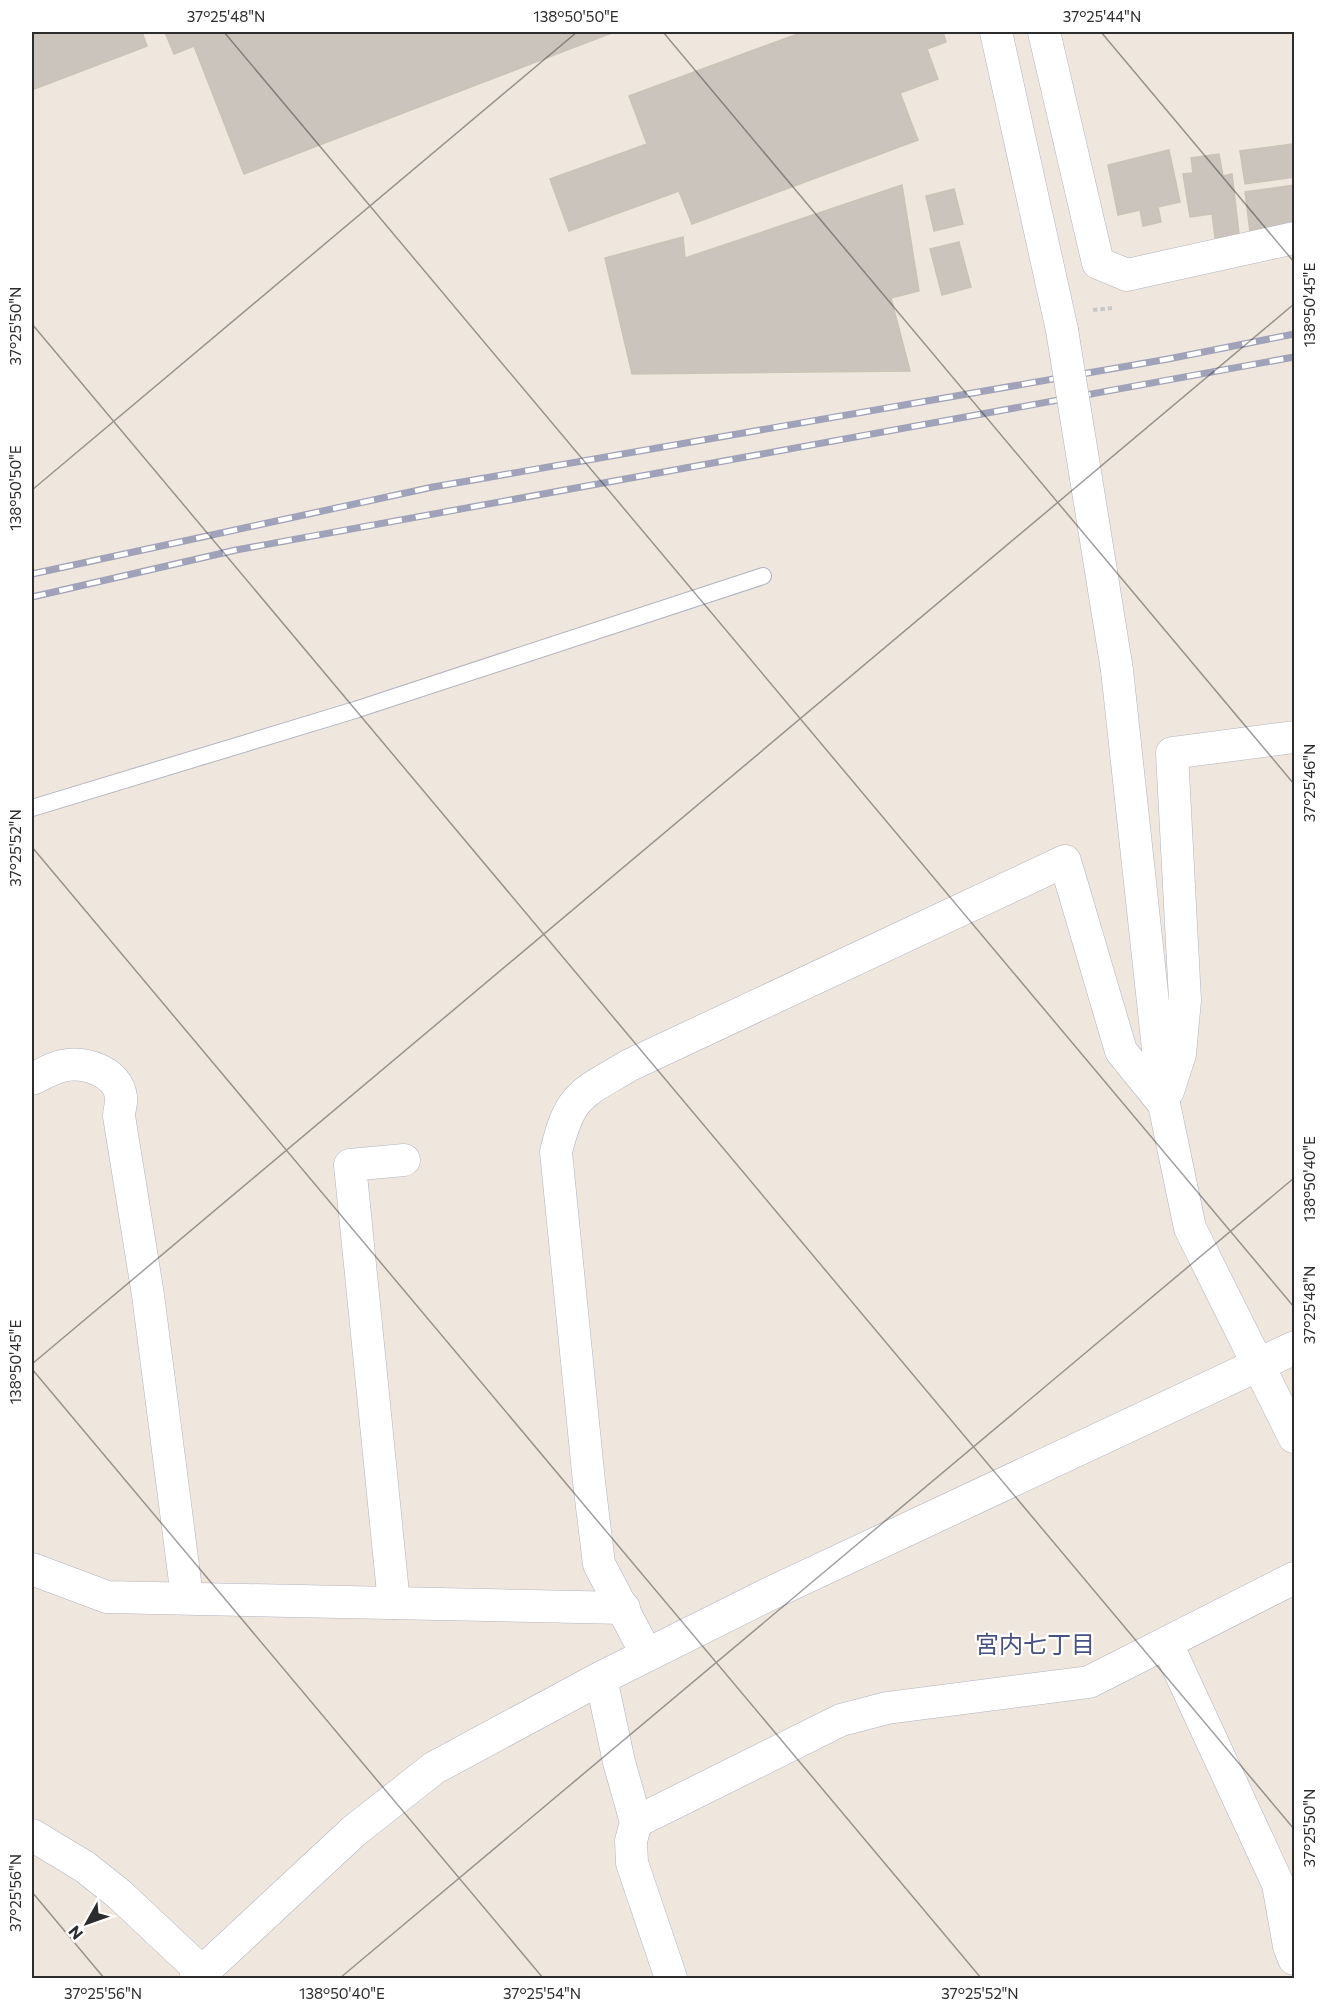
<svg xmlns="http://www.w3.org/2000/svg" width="1326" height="2010" font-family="Commissioner,'Noto Sans JP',sans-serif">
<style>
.building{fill:#cac4bc;stroke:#cac4b6;stroke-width:1.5}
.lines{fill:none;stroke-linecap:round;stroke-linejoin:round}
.service-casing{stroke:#b1b3c1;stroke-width:18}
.minor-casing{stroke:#b1b3c1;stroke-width:33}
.tertiary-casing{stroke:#b1b3c1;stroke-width:34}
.path{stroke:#c8c8c8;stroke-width:4;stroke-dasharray:4.5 3;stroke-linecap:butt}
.service{stroke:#fff;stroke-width:16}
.minor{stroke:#fff;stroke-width:32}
.tertiary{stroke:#fff;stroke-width:33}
.rail-casing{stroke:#9fa2b8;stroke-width:7}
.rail{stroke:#fff;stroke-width:4.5;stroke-dasharray:14;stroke-linecap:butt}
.minor-bridge-casing{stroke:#b1b3c1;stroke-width:33;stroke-linecap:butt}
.minor-bridge{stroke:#fff;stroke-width:32}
.ticks{fill:none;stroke:#2c2c2c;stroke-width:1.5;stroke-opacity:0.45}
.labels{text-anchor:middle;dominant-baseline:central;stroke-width:4.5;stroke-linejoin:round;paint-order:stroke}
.neighbourhood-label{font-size:24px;fill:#485181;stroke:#fff}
.neatline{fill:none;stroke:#2c2c2c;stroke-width:2}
.ticks-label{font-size:15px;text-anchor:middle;fill:#2c2c2c}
</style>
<rect width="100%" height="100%" fill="#efe7dd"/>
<g class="building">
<path d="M 32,32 L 142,32 L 147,46 L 32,90 Z"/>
<path d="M 165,32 L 614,32 L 244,174 L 194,46 L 174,54 Z"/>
<path d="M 803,32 L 943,32 L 946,42 L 927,49 L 938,79 L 900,93 L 918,140 L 692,224 L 679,191 L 569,231 L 550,179 L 647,144 L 629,96 Z"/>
<path d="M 1292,144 L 1294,177 L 1245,184 L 1240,151 Z"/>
<path d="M 1169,150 L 1180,202 L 1158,207 L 1161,222 L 1143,226 L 1140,210 L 1118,215 L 1108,165 Z"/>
<path d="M 1219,154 L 1223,176 L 1232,174 L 1239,234 L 1215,238 L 1212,214 L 1190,217 L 1183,174 L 1193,173 L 1191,158 Z"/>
<path d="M 902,185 L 919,291 L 891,298 L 910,371 L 632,374 L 605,258 L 683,237 L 685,258 Z"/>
<path d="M 1294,185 L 1294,213 L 1292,213 L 1294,226 L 1250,232 L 1245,192 Z"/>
<path d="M 954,189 L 963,224 L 934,231 L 926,196 Z"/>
<path d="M 959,242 L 971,287 L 942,295 L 930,249 Z"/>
</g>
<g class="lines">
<g class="service-casing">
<path id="service" d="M 32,808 L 355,710 L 763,576"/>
</g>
<g class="minor-casing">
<g id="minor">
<path d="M 996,32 L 1062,330"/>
<path d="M 1044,32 L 1098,263 L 1127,275 L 1294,238"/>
<path d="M 1117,670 L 1164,1104 L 1190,1228 L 1294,1437"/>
<path d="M 32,1079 C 41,1075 52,1068 62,1066 C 84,1061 118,1071 121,1097 C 122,1103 119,1110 119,1116 L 148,1295 L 187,1597"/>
<path d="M 1168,1091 L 1180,1054 L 1185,1000 L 1172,753 L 1294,737"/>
<path d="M 32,1569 L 107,1597 L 624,1608"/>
<path d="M 394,1603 L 350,1165 L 404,1160"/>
<path d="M 1167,1644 L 1278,1884 L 1289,1946 L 1294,1959"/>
<path d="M 647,1655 L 599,1564 L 589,1482 L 556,1152 C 570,1094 581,1094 630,1065 L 1065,861 L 1121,1051 L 1164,1104"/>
<path d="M 601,1678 L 619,1762 L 636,1822 L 631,1841 L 632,1863 L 671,1978"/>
<path d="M 636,1822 L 841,1720 L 887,1708 L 1089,1682 L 1294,1578"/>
<path d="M 32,1835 L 85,1867 L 119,1894 L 202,1972"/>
</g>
</g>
<g class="tertiary-casing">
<path id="tertiary" d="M 196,1978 L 354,1831 L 434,1768 L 601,1678 L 767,1595 L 1294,1348"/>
</g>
<path class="path" d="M 1093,310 L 1112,308"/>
<use href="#service" class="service"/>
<use href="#minor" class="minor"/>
<use href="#tertiary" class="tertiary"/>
<g class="rail-casing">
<g id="rail">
<path d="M 32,574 L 433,487 L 1168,359 L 1294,334"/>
<path d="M 32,597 L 236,550 L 1294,357"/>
</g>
</g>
<use href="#rail" class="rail"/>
<g class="minor-bridge-casing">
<path id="minor-bridge" d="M 1062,330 L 1117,670"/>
</g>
<use href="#minor-bridge" class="minor-bridge"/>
</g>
<path class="ticks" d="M 224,32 L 1294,1307M 663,32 L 1294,784M 1101,32 L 1294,262M 32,324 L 1294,1829M 32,490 L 577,32M 32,847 L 981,1978M 32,1364 L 1294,304M 32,1369 L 543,1978M 32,1892 L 104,1978M 340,1978 L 1294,1178"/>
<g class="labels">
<g class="neighbourhood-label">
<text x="1035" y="1643">宮内七丁目</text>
</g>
</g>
<rect width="1326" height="2010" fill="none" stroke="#ffffff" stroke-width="66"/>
<g transform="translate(87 1923) rotate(230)" stroke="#ffffff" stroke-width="4.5" paint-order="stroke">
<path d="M0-4.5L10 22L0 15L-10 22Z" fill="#2c2c2c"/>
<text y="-9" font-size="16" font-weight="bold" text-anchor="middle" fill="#2c2c2c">N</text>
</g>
<rect x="33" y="33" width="1260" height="1944" class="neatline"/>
<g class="ticks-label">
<text x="226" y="22">37°25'48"N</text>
<text x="576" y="22">138°50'50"E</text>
<text x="1102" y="22">37°25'44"N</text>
<text transform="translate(1310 305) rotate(-90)" y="5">138°50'45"E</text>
<text transform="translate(16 326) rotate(-90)" y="5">37°25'50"N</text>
<text transform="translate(16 488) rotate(-90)" y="5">138°50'50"E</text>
<text transform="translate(1310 783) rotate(-90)" y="5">37°25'46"N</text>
<text transform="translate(16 848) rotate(-90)" y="5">37°25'52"N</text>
<text transform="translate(1310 1179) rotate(-90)" y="5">138°50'40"E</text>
<text transform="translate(1310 1305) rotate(-90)" y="5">37°25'48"N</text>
<text transform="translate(16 1362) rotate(-90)" y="5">138°50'45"E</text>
<text transform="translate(1310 1828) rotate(-90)" y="5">37°25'50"N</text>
<text transform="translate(16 1893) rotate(-90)" y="5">37°25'56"N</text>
<text x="103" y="1999">37°25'56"N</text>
<text x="342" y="1999">138°50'40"E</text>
<text x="542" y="1999">37°25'54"N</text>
<text x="980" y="1999">37°25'52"N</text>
</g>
</svg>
